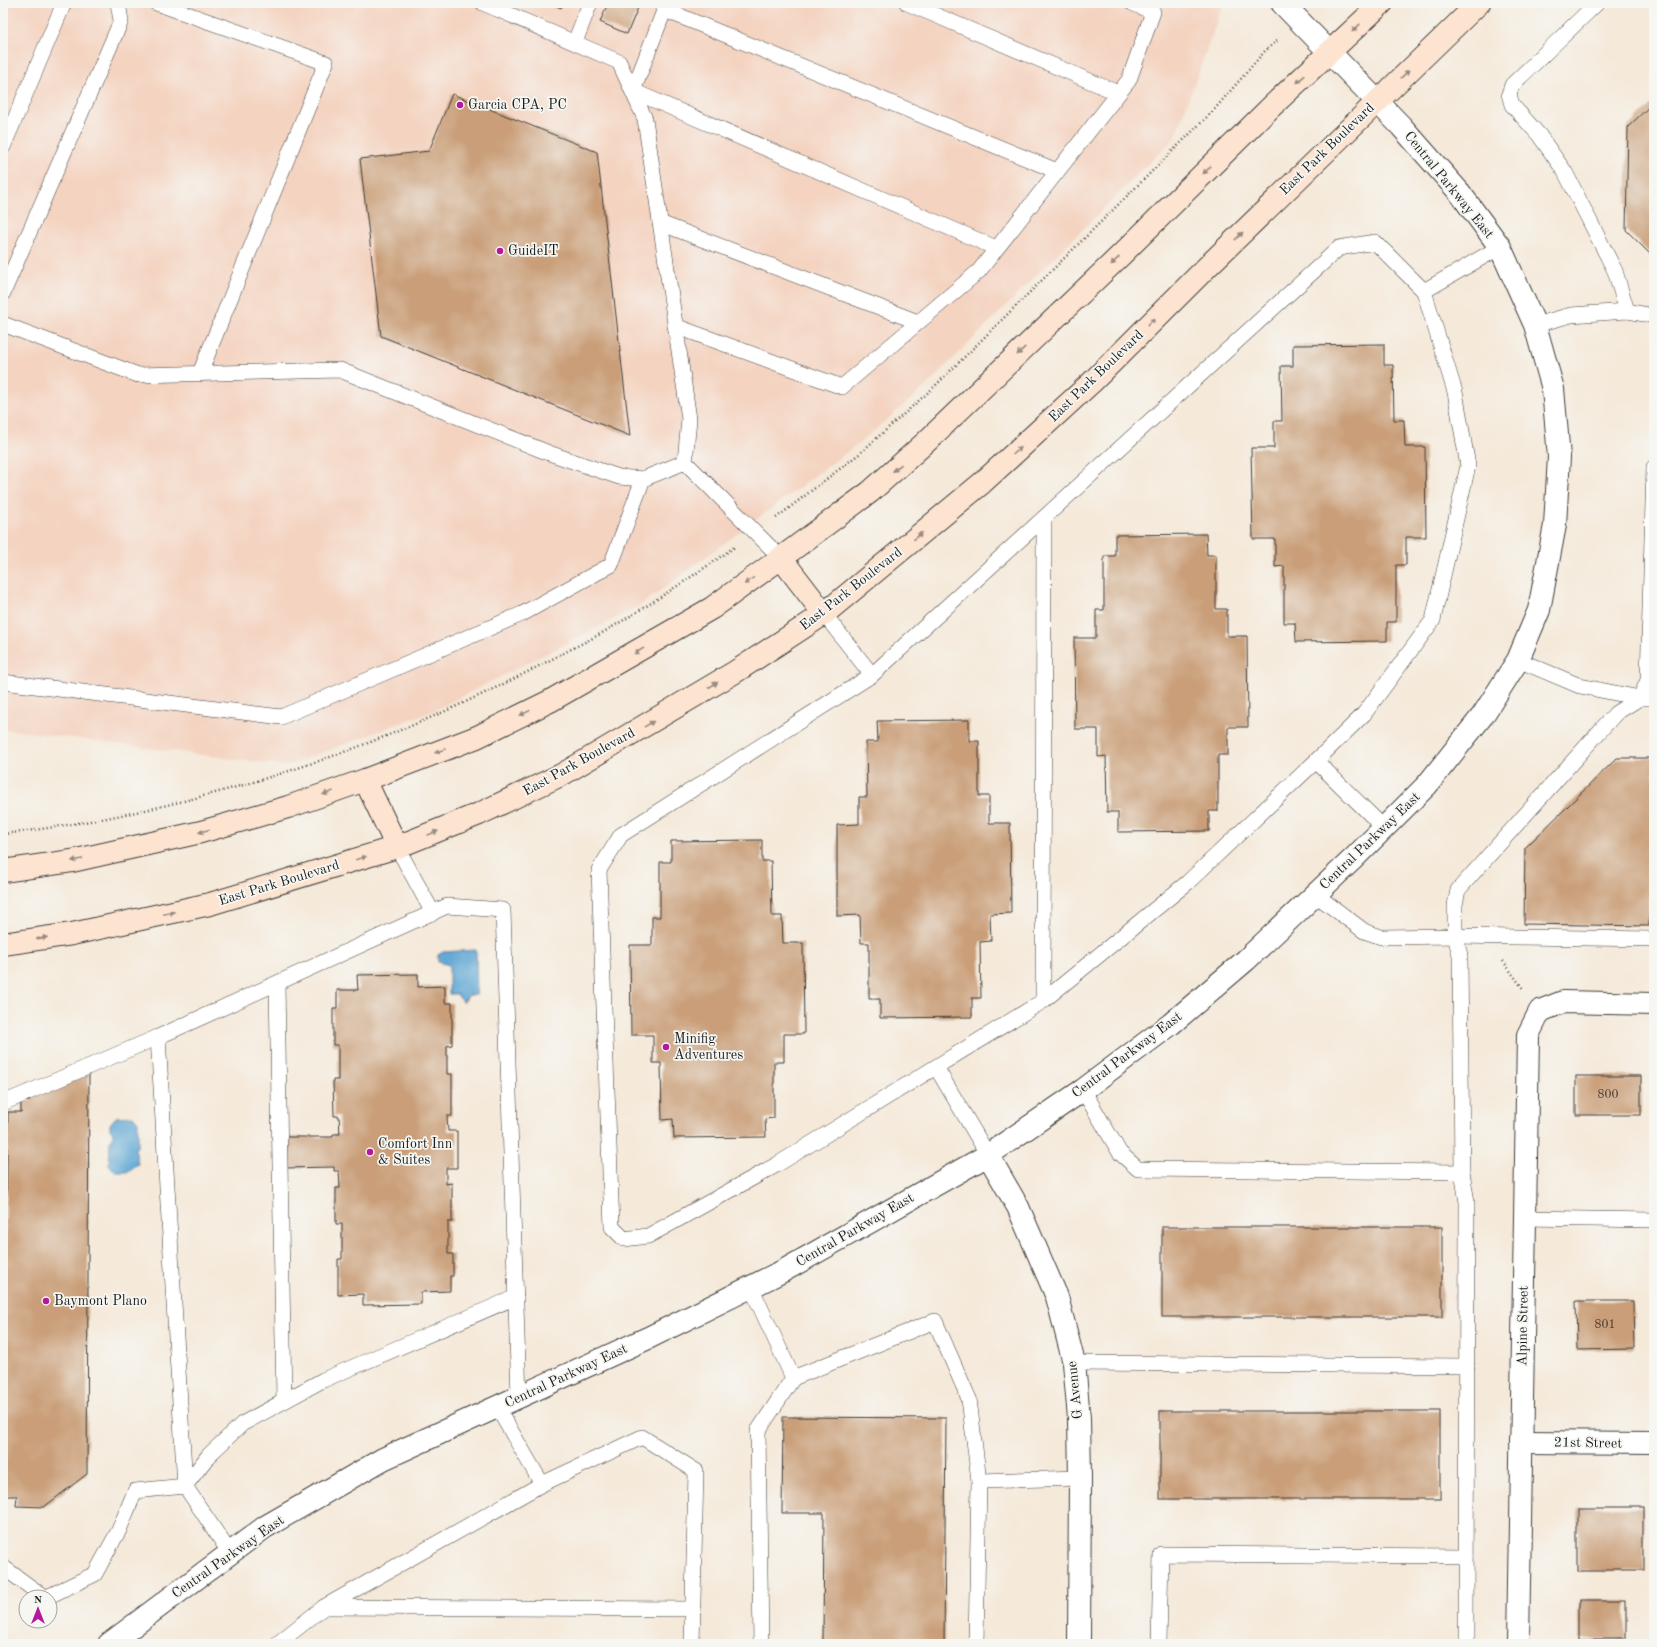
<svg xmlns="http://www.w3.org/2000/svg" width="1657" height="1647" font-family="'Old Standard TT',serif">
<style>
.built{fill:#f4d3c0}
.water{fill:#5ca5d3;stroke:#3c6078}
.building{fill:#c99e78}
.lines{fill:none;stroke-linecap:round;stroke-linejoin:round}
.service-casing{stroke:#3d3b38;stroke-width:16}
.minor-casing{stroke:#3d3b38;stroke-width:24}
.tertiary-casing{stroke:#3d3b38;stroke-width:24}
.secondary-casing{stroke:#3d3b38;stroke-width:24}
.path{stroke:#3d3b38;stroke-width:2.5;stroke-dasharray:1 3;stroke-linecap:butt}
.service{stroke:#fff;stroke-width:15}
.minor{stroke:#fff;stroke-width:22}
.tertiary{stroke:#fff;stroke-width:22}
.secondary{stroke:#fde4d1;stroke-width:22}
.oneway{fill:#988a80}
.poi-dot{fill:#b5179e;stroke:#f6f6f2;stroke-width:1.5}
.labels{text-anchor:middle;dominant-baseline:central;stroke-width:3.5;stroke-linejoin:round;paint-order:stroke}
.number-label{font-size:12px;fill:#473c33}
.poi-label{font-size:14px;fill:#1c1c1c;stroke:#f6f6f2;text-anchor:start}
.street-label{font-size:14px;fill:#1c1c1c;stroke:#f6f6f2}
</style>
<rect width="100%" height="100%" fill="#f6f6f2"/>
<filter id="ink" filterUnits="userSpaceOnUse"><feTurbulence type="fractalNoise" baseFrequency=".025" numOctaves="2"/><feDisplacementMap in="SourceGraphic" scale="8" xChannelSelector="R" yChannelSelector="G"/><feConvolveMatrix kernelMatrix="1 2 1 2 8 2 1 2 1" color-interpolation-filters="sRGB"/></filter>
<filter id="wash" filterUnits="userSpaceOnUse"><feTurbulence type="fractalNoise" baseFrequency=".012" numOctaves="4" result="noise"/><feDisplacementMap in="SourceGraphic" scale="16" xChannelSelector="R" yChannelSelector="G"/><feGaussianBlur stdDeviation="0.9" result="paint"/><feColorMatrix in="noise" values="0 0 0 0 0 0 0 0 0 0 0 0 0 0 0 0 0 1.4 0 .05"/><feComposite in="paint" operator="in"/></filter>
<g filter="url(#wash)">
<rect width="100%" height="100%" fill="#f5e9d9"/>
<path class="built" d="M 3,3 L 1221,3 L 1223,5 L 1175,137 L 925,387 L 862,441 L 638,607 L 433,711 L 287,766 L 3,729 Z"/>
<g class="water">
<path d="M 476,950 L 477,995 L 469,995 L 463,1003 L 457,994 L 449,994 L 449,965 L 438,962 L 438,955 L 443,952 Z"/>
<path d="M 133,1116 L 138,1122 L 138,1146 L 135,1148 L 138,1164 L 129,1172 L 115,1172 L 109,1166 L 110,1142 L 112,1139 L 113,1132 L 110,1130 L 110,1124 L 116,1117 Z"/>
</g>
<g id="blocks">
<g class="building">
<path d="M 549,3 L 563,3 L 561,8 Z"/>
<path d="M 608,3 L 640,3 L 627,34 L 600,22 Z"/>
<path d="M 452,94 L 597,152 L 630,436 L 381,336 L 360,159 L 429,151 Z"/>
<path d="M 1654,102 L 1654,258 L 1626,230 L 1628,127 Z"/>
<path d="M 1384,344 L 1384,365 L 1393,365 L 1394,420 L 1404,420 L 1405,447 L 1425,447 L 1426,537 L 1406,537 L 1406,565 L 1396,565 L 1396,622 L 1387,622 L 1387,641 L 1296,642 L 1295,623 L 1284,623 L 1284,566 L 1275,567 L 1275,539 L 1253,539 L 1251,448 L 1274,448 L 1274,421 L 1282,421 L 1281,366 L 1293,366 L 1293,345 Z"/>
<path d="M 1206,534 L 1207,555 L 1216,555 L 1216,609 L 1227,609 L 1227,636 L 1247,636 L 1248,727 L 1228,727 L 1228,755 L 1218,755 L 1218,811 L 1209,811 L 1209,831 L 1118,832 L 1118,812 L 1107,812 L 1106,756 L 1098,757 L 1098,729 L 1075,729 L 1074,638 L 1096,638 L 1096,610 L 1104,610 L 1104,556 L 1115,556 L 1115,535 Z"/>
<path d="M 969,720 L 969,741 L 979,741 L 979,796 L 989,796 L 989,823 L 1010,823 L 1011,913 L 990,914 L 991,941 L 980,942 L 981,998 L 972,998 L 972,1017 L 880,1018 L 880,999 L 869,999 L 869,943 L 861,943 L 860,915 L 837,916 L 837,825 L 859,824 L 859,797 L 867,797 L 866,742 L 878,742 L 877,721 Z"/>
<path d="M 1654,755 L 1654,893 L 1650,893 L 1649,926 L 1524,924 L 1525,848 L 1617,758 L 1650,758 Z"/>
<path d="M 762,840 L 762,861 L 771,861 L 772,916 L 782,916 L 783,943 L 803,943 L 804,1034 L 784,1034 L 784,1062 L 774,1062 L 774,1118 L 765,1119 L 766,1137 L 674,1138 L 673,1119 L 662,1120 L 661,1063 L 653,1063 L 653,1035 L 631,1035 L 630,945 L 652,945 L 652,917 L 660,917 L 660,862 L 671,862 L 671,841 Z"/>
<path d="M 418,974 L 418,987 L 445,986 L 445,1003 L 452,1003 L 452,1045 L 447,1046 L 447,1074 L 452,1074 L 452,1116 L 447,1116 L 448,1131 L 457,1131 L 457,1168 L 446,1168 L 446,1184 L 452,1183 L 452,1222 L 448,1222 L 448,1254 L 453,1254 L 453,1276 L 450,1276 L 450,1291 L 421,1292 L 421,1304 L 363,1305 L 363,1294 L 338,1295 L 338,1259 L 342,1259 L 342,1224 L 336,1224 L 336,1188 L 340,1188 L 339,1171 L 334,1171 L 334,1167 L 284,1168 L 283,1137 L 333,1137 L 333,1134 L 340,1134 L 339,1116 L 334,1116 L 333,1080 L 338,1080 L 338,1045 L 333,1045 L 333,1008 L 337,1008 L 337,990 L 358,990 L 357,975 Z"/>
<path d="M 89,1074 L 87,1474 L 44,1507 L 16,1506 L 17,1496 L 3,1496 L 3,1335 L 8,1112 L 21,1112 L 21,1101 L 30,1101 L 30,1094 Z"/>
<rect x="1576" y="1076" width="65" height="39"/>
<rect x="1162" y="1227" width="280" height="90"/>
<path d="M 1576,1301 L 1633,1301 L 1634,1349 L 1577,1350 Z"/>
<rect x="1160" y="1411" width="280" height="88"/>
<path d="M 783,1417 L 946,1418 L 944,1644 L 823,1644 L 824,1513 L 782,1513 Z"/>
<rect x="1578" y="1508" width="66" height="63"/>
<rect x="1579" y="1600" width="47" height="39"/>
</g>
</g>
</g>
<g filter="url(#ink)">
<use href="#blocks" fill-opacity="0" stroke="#3d3b38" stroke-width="1"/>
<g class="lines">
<g class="service-casing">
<g id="service">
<path d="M 156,3 L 326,63 L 200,373"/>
<path d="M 483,3 L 619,62 L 645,119 L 689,419 L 685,462 L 781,558"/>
<path d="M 667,3 L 633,91 L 996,248"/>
<path d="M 907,3 L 1118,93"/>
<path d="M 1597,3 L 1512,85 L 1509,94 L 1512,105 L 1539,135 L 1565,172 L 1615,271 L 1627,311"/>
<path d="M 665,10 L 1057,171"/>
<path d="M 575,42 L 590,3"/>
<path d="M 3,147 L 64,3"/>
<path d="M 660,223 L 918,322"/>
<path d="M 1424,291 L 1500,247"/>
<path d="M 3,293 L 121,21 L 118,3"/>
<path d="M 3,324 L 138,375 L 340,370 L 549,453 L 619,477 L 643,479 L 685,462"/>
<path d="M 1535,325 L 1571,315 L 1627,311 L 1654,316"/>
<path d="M 675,326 L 842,387 L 979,271 L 1129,80 L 1153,12 L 1132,3"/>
<path d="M 1654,467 L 1648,680 L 1640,698 L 1616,713 L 1458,890 L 1455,905 L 1455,936 L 1654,939"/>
<path d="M 824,614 L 872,675 L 1339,248 L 1375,242 L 1424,291 L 1455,392 L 1468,466 L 1433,620 L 1364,714 L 1316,761 L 1187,883 L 1043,1001 L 778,1164 L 648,1236 L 624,1239 L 612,1227 L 599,870 L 621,835 L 872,675"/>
<path d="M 1518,660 L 1580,686 L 1640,698 L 1654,698"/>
<path d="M 3,682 L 281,717 L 522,614 L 611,565 L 643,479"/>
<path d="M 1316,761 L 1384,828"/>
<path d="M 397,847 L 433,913"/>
<path d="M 1316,895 L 1364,931 L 1381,937 L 1455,936 L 1460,955 L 1462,1172 L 1467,1202 L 1466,1644"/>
<path d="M 277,984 L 284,1401"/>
<path d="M 1043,1001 L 1044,518"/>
<path d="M 936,1067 L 988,1155"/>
<path d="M 1083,1090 L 1120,1153 L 1138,1169 L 1462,1172"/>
<path d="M 3,1103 L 158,1037"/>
<path d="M 1524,1218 L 1654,1220"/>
<path d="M 751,1287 L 793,1378 L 758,1431 L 761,1644"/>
<path d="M 1074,1363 L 1467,1366"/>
<path d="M 793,1378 L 935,1321 L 969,1399 L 979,1481 L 976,1644"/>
<path d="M 497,1407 L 542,1484 L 642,1437 L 696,1471 L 692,1644"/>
<path d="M 979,1481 L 1080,1478"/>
<path d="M 230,1553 L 185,1486 L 158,1037 L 447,906 L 503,910 L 519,1397"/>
<path d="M 3,1567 L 44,1597"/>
<path d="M 47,1597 L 95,1574 L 119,1530 L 135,1491 L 185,1486 L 209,1455 L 242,1424 L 323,1380 L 516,1297"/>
<path d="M 324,1607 L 693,1609"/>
<path d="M 277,1644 L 324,1607 L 542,1484"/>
<path d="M 1159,1644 L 1161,1554 L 1466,1556"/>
</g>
</g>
<g class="minor-casing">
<g id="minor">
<path d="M 1521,1442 L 1654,1443"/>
<path d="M 1518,1644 L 1528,1035 L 1540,1011 L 1563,1002 L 1654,1004"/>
</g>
</g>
<g class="tertiary-casing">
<g id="tertiary">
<path d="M 988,1155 L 1018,1207 L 1057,1297 L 1074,1363 L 1079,1418 L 1080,1478 L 1079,1644"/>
<path d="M 109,1644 L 265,1527 L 383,1459 L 648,1338 L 783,1271 L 988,1155 L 1083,1090 L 1171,1024 L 1246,960 L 1354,858 L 1427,785 L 1483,715 L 1518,660 L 1539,610 L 1555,525 L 1559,457 L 1553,389 L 1535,325 L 1500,247 L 1460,193 L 1401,126 L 1282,3"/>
</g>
</g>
<g class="secondary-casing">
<g id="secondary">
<path d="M 781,558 L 824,614"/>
<path d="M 365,780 L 397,847"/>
<path d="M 3,871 L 72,861 L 201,832 L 288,807 L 365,780 L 477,737 L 550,701 L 712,608 L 781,558 L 870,492 L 926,442 L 1121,255 L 1272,106 L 1382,3"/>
<path d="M 3,944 L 72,934 L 210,904 L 397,847 L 479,814 L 563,774 L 735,672 L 824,614 L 982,483 L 1092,382 L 1211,263 L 1479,3"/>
</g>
</g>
<g class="path">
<path d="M 776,518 L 859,454 L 932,389 L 1213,111 L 1265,51 L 1278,40"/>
<path d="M 3,834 C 191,812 374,752 541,665 C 561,654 582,644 602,633 C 648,606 692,577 736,546"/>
<path d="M 1503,961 L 1524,990"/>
</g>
<use href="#service" class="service"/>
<use href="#minor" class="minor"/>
<use href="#tertiary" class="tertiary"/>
<use href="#secondary" class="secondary"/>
</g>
<defs><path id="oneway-solid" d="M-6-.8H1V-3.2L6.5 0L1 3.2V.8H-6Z"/></defs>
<g class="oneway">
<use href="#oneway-solid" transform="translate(1356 28) rotate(136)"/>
<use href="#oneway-solid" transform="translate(1405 74) rotate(-44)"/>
<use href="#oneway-solid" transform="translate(1301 79) rotate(137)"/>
<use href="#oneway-solid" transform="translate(1207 170) rotate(135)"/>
<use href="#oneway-solid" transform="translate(1239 236) rotate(-44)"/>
<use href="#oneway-solid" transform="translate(1115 261) rotate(136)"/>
<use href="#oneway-solid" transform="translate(1151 322) rotate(-45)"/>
<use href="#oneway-solid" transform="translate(1021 351) rotate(136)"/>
<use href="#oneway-solid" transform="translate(1017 451) rotate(-42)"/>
<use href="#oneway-solid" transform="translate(897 468) rotate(139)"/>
<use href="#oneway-solid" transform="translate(918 536) rotate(-40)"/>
<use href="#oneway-solid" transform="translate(749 581) rotate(144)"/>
<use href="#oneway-solid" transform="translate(639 651) rotate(149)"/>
<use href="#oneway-solid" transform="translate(713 685) rotate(-31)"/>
<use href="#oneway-solid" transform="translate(525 713) rotate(154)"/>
<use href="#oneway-solid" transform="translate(649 724) rotate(-31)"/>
<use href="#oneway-solid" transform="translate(440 751) rotate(159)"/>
<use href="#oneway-solid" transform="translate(328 793) rotate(161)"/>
<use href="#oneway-solid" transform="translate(204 831) rotate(165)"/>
<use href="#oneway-solid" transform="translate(433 833) rotate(-22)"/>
<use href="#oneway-solid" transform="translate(361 858) rotate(-17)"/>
<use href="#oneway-solid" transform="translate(77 860) rotate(168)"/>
<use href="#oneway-solid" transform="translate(169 913) rotate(-12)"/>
<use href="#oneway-solid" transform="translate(42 938) rotate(-8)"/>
</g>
</g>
<g class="poi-dot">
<circle cx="460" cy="105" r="4"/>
<circle cx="500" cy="251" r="4"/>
<circle cx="666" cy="1047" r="4"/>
<circle cx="370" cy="1152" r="4"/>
<circle cx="46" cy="1301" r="4"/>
</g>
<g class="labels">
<g class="number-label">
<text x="1608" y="1095">800</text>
<text x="1605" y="1325">801</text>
</g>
<g class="poi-label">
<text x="468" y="105">Garcia CPA, PC</text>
<text x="508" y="251">GuideIT</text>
<text x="674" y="1039">Minifig<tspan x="674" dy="16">Adventures</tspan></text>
<text x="378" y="1144">Comfort Inn<tspan x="378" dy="16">&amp; Suites</tspan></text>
<text x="54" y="1301">Baymont Plano</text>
</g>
<g class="street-label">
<text transform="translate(1327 149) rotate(-44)">East Park Boulevard</text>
<text transform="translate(1449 185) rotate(51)">Central Parkway East</text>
<text transform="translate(1096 376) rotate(-44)">East Park Boulevard</text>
<text transform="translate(851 589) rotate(-38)">East Park Boulevard</text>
<text transform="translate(579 762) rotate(-29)">East Park Boulevard</text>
<text transform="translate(1370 841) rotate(-44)">Central Parkway East</text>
<text transform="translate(279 883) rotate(-17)">East Park Boulevard</text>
<text transform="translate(1127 1055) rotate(-37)">Central Parkway East</text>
<text transform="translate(855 1230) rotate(-30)">Central Parkway East</text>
<text transform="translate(1523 1326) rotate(-89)">Alpine Street</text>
<text transform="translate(566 1376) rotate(-25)">Central Parkway East</text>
<text transform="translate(1075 1390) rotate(-96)">G Avenue</text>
<text transform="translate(1588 1443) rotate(1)">21st Street</text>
<text transform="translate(228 1557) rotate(-35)">Central Parkway East</text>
</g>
</g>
<rect width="1657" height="1647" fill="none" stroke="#f6f6f2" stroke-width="16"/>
<g transform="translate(38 1609)"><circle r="19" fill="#f6f6f2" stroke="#9f9f9c"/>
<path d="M0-3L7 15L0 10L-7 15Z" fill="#b5179e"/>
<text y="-6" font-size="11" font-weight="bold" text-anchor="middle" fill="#1c1c1c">N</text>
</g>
</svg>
